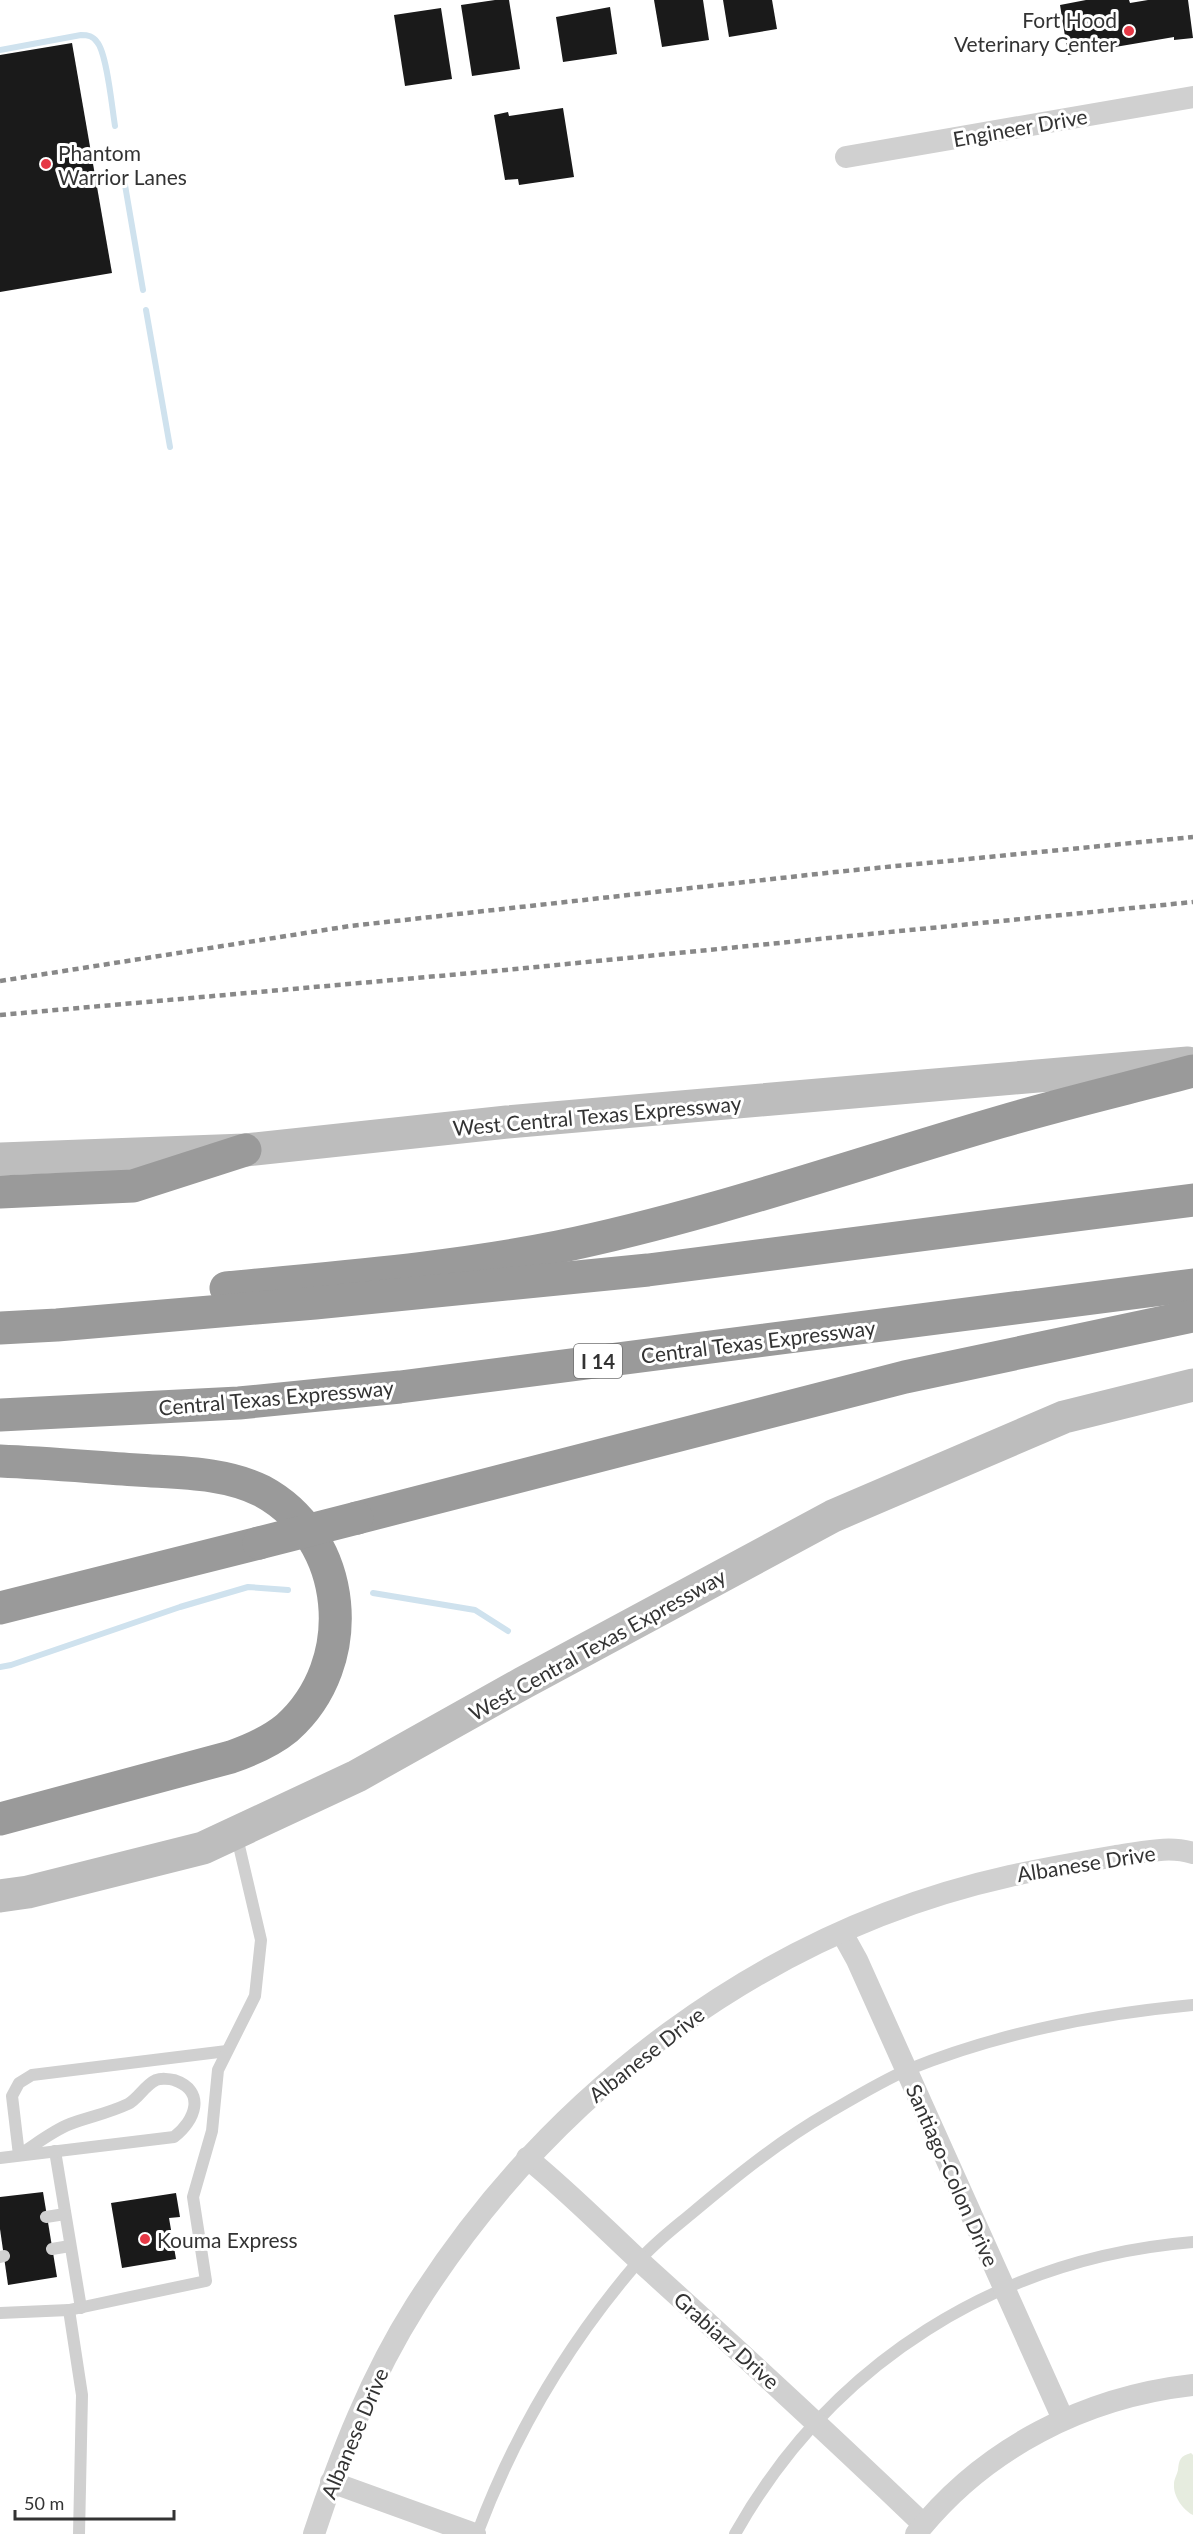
<svg xmlns="http://www.w3.org/2000/svg" width="1193" height="2534" font-family="Lato,sans-serif">
<style>
.green{fill:#e6ecdf}
.lines{fill:none;stroke-linecap:round;stroke-linejoin:round}
.stream{stroke:#cfe2ee;stroke-width:6}
.building{fill:#1a1a1a}
.lane{stroke:#d0d0d0;stroke-width:12}
.street{stroke:#d0d0d0;stroke-width:22}
.secondary{stroke:#bdbdbd;stroke-width:33}
.highway{stroke:#9a9a9a;stroke-width:33}
.rail{stroke:#888;stroke-width:4.5;stroke-dasharray:6 4.5;stroke-linecap:butt}
.highway-bridge{stroke:#9a9a9a;stroke-width:33}
.poi-dot{fill:#e63946;stroke:#fff;stroke-width:2}
.labels{text-anchor:middle;dominant-baseline:central;stroke-width:6;stroke-linejoin:round;paint-order:stroke}
.shield{fill:#fff;stroke:#707070;stroke-width:1.5}
.shield-label{font-size:20px;font-weight:bold;fill:#333}
.poi-label{font-size:21px;fill:#333;stroke:#fff;text-anchor:start}
.street-label{font-size:21px;fill:#333;stroke:#fff}
</style>
<rect width="100%" height="100%" fill="#fff"/>
<path class="green" d="M 1191,2453 L 1193,2455 L 1193,2515 C 1183,2510 1173,2496 1174,2484 C 1174,2479 1177,2475 1178,2470 C 1179,2460 1180,2456 1191,2453 Z"/>
<g class="lines">
<g class="stream">
<path d="M 0,50 L 81,35 C 88,35 93,36 97,42 C 107,53 112,108 115,126"/>
<path d="M 125,185 L 143,290"/>
<path d="M 146,310 L 170,447"/>
<path d="M 373,1593 L 475,1610 L 508,1631"/>
<path d="M 0,1667 L 11,1665 L 180,1607 L 248,1587 L 288,1590"/>
</g>
</g>
<g class="building">
<path d="M 495,0 L 509,0 L 520,69 L 472,76 L 461,5 Z"/>
<path d="M 654,0 L 703,0 L 709,40 L 662,47 Z"/>
<path d="M 723,0 L 772,0 L 777,29 L 729,37 Z"/>
<path d="M 1086,0 L 1129,0 L 1130,3 L 1148,0 L 1188,0 L 1193,38 L 1174,40 L 1174,37 L 1068,55 L 1060,5 Z"/>
<path d="M 610,7 L 617,54 L 563,62 L 556,17 Z"/>
<path d="M 441,8 L 452,79 L 405,86 L 394,15 Z"/>
<path d="M 72,43 L 112,273 L 0,292 L 0,55 Z"/>
<path d="M 563,108 L 574,177 L 519,185 L 518,179 L 505,180 L 494,115 L 508,112 L 509,116 Z"/>
<path d="M 43,2192 L 57,2277 L 8,2285 L 0,2229 L 0,2197 Z"/>
<path d="M 176,2193 L 180,2217 L 169,2218 L 176,2259 L 122,2268 L 111,2203 Z"/>
</g>
<g class="lines">
<g class="lane">
<path d="M 55,2151 L 81,2308"/>
<path d="M 0,2158 L 174,2137 C 195,2121 207,2091 174,2080 C 170,2079 161,2078 156,2080 C 145,2085 138,2099 128,2104 C 109,2113 89,2117 70,2124 C 52,2131 35,2145 19,2155 L 12,2096 L 19,2083 L 32,2075 L 227,2051"/>
<path d="M 46,2217 L 65,2214"/>
<path d="M 52,2249 L 70,2246"/>
<path d="M 0,2257 L 4,2256"/>
<path d="M 69,2310 L 82,2395 L 79,2534"/>
<path d="M 0,2313 L 69,2310 L 206,2281 L 193,2197 L 212,2131 L 218,2070 L 255,1996 L 261,1940 L 236,1833"/>
<path d="M 477,2534 C 514,2435 569,2342 638,2262 C 653,2244 673,2229 691,2214 C 735,2177 778,2142 828,2113 C 854,2098 880,2082 907,2070 C 998,2033 1095,2014 1193,2005"/>
<path d="M 735,2534 C 831,2363 998,2258 1193,2242"/>
</g>
<g class="street">
<path d="M 846,157 L 1193,97"/>
<path d="M 842,1933 L 857,1960 L 1063,2419"/>
<path d="M 527,2158 C 569,2192 606,2230 645,2266 C 739,2351 832,2437 923,2524"/>
<path d="M 331,2482 L 475,2534"/>
<path d="M 314,2534 C 340,2455 371,2376 416,2305 C 550,2093 763,1931 1010,1876 C 1046,1868 1081,1862 1116,1856 C 1141,1853 1168,1845 1193,1853"/>
<path d="M 916,2534 C 984,2448 1085,2397 1193,2385"/>
</g>
<g class="secondary">
<path d="M 0,1159 L 245,1150 L 507,1122 L 1188,1063"/>
<path d="M 0,1896 L 28,1892 L 203,1848 L 357,1776 L 523,1683 L 833,1516 L 1064,1417 L 1193,1385"/>
</g>
<g class="highway">
<path d="M 0,1192 L 133,1186 L 245,1150"/>
<path d="M 226,1288 C 337,1277 448,1269 558,1247 C 708,1216 852,1165 1000,1122 C 1064,1103 1129,1088 1193,1071"/>
<path d="M 0,1328 L 57,1325 L 315,1303 L 648,1270 L 1193,1200"/>
<path d="M 0,1415 L 239,1403 L 400,1387 L 1193,1285"/>
<path d="M 0,1461 C 46,1463 91,1467 137,1470 C 178,1473 224,1472 262,1491 C 349,1538 360,1663 287,1728 C 270,1742 251,1750 231,1757 L 0,1819"/>
<path d="M 357,1518 L 905,1377 L 1193,1316"/>
<path d="M 0,1608 L 259,1543"/>
</g>
<g class="rail">
<path d="M 0,981 L 350,926 L 835,872 L 1193,837"/>
<path d="M 0,1015 L 506,970 L 1193,902"/>
</g>
<path class="highway-bridge" d="M 259,1543 L 357,1518"/>
</g>
<g class="poi-dot">
<circle cx="1129" cy="31" r="6"/>
<circle cx="46" cy="164" r="6"/>
<circle cx="145" cy="2239" r="6"/>
</g>
<g class="labels">
<rect class="shield" x="574" y="1344" width="48" height="34" rx="4.5"/>
<g class="shield-label">
<text x="598" y="1361">I 14</text>
</g>
<g class="poi-label">
<text x="1117" y="19" text-anchor="end">Fort Hood<tspan x="1117" dy="24">Veterinary Center</tspan></text>
<text x="58" y="152">Phantom<tspan x="58" dy="24">Warrior Lanes</tspan></text>
<text x="157" y="2239">Kouma Express</text>
</g>
<g class="street-label">
<text transform="translate(1020 127) rotate(-10)">Engineer Drive</text>
<text transform="translate(597 1115) rotate(-5)">West Central Texas Expressway</text>
<text transform="translate(758 1341) rotate(-7)">Central Texas Expressway</text>
<text transform="translate(276 1397) rotate(-5)">Central Texas Expressway</text>
<text transform="translate(597 1644) rotate(-29)">West Central Texas Expressway</text>
<text transform="translate(1086 1863) rotate(-9)">Albanese Drive</text>
<text transform="translate(646 2054) rotate(-38)">Albanese Drive</text>
<text transform="translate(953 2175) rotate(66)">Santiago-Colon Drive</text>
<text transform="translate(727 2340) rotate(42)">Grabiarz Drive</text>
<text transform="translate(354 2433) rotate(-67)">Albanese Drive</text>
</g>
</g>
<path d="M15 2510v9h159v-9" fill="none" stroke="#333333" stroke-width="3"/>
<text x="24" y="2510" font-size="18" fill="#333333" stroke="#ffffff" stroke-width="4.5" paint-order="stroke">50 m</text>
</svg>
